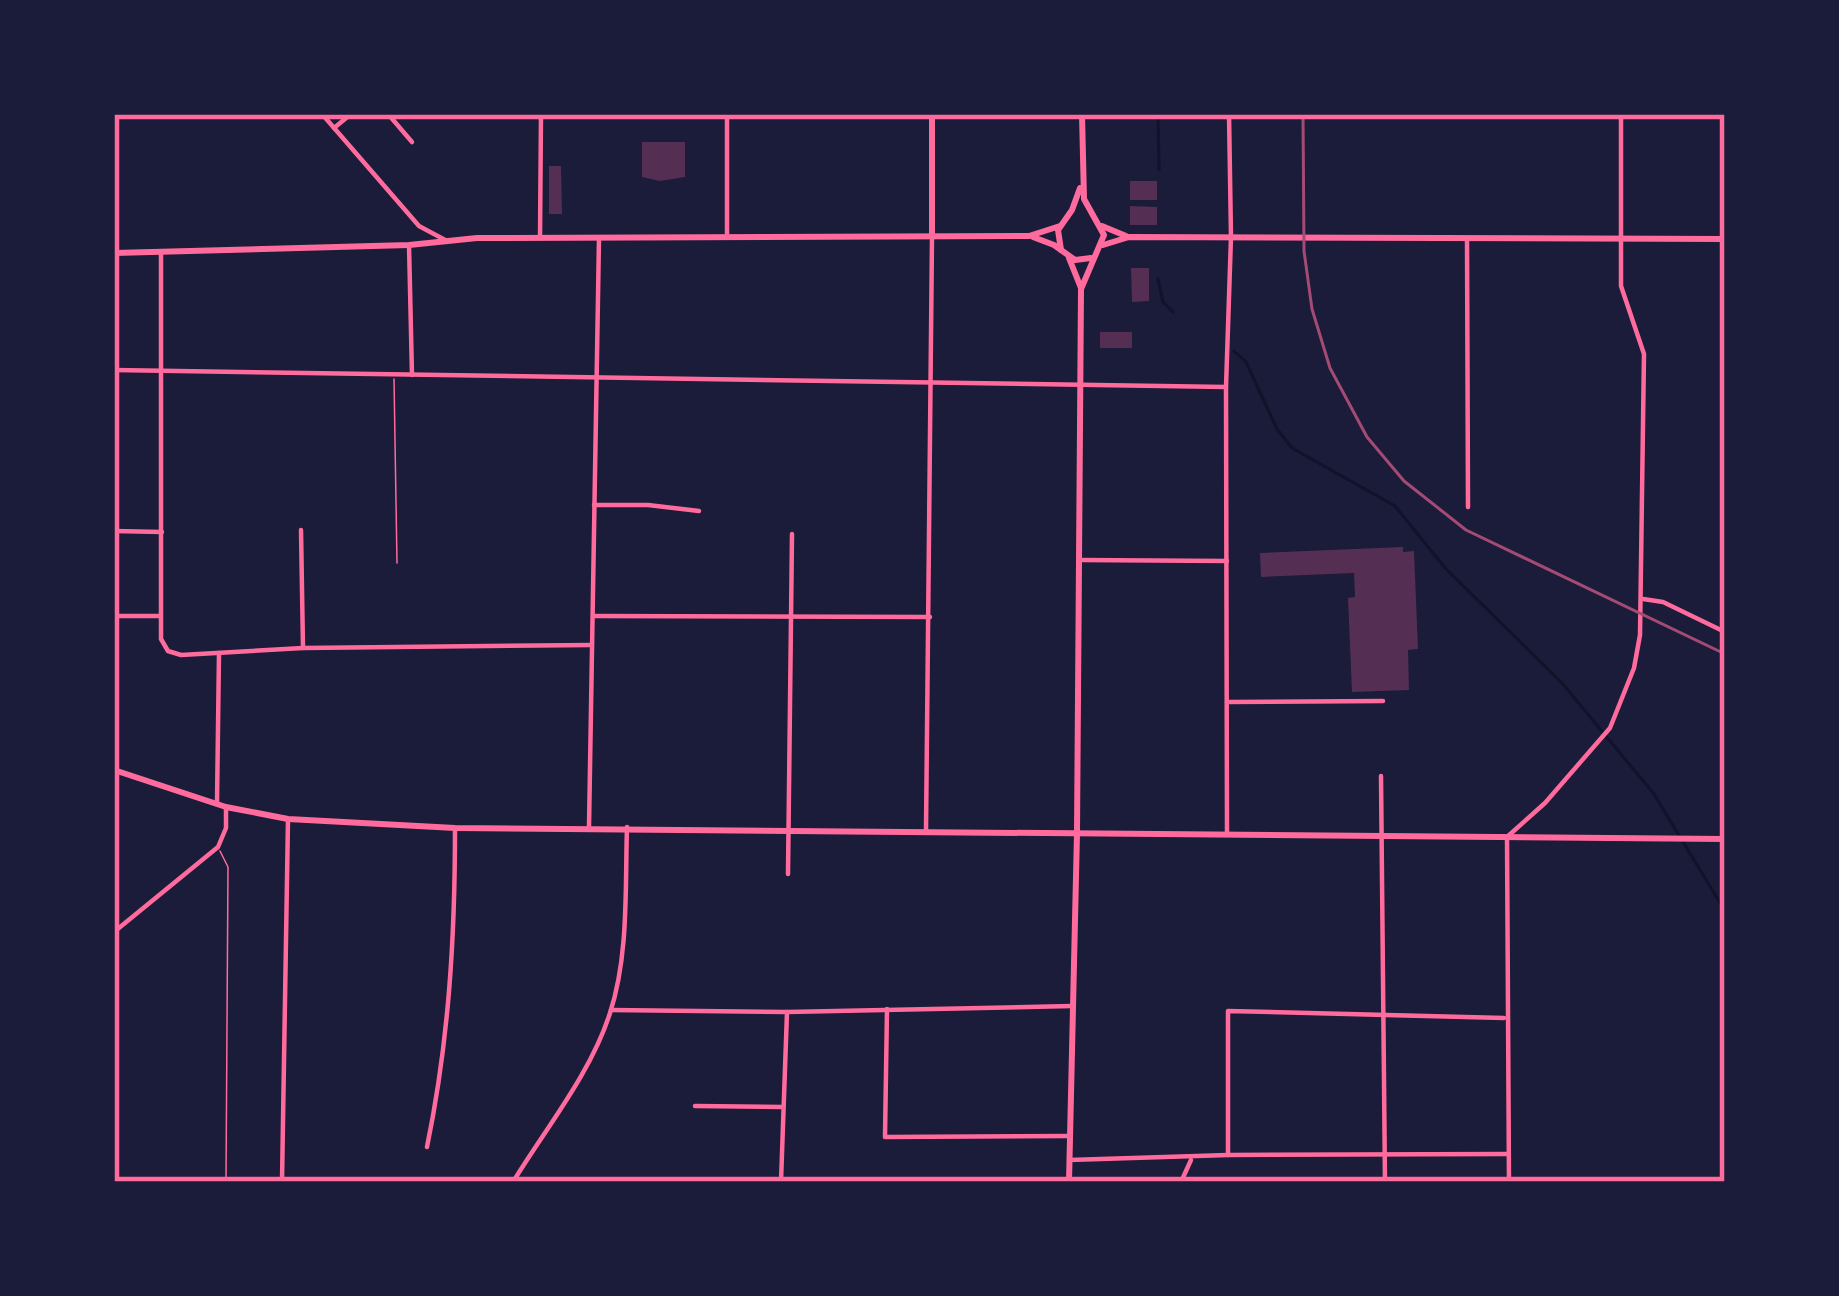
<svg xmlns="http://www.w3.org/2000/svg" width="1839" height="1296" font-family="Raleway,sans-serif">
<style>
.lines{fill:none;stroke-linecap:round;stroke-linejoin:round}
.stream{stroke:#12122b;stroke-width:3}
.building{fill:#542f53}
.service{stroke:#ff6b9d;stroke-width:1.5}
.minor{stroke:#ff6b9d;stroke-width:4.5}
.tertiary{stroke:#ff6b9d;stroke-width:4.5}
.secondary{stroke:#ff6b9d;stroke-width:6}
.primary{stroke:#ff6b9d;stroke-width:6}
.rail{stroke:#a44b75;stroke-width:3}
.neatline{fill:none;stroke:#ff6b9d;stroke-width:4.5}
</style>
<rect width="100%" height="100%" fill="#1b1b3a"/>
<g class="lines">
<g class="stream">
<path d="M 1158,114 L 1159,170"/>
<path d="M 1158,279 L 1163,302 L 1173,312"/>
<path d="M 1234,351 L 1246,362 L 1277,429 L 1292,448 L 1395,506 L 1446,569 L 1562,683 L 1654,794 L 1725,911"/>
</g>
</g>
<g class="building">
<path d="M 642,142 L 685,142 L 685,177 L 660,181 L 642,177 Z"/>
<path d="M 549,166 L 561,166 L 562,214 L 549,214 Z"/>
<rect x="1130" y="181" width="27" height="19"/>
<path d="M 1130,206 L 1157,207 L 1157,225 L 1130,225 Z"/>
<path d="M 1131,268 L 1149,268 L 1149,301 L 1132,302 Z"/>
<rect x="1100" y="332" width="32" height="16"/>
<path d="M 1403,547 L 1403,552 L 1414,551 L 1418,649 L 1408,650 L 1409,690 L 1352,692 L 1348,598 L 1355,597 L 1354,573 L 1261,577 L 1260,553 Z"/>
</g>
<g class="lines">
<g class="service">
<path d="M 394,379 L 397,563"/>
<path d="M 220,851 L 228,867 L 226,1182"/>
</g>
<g class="minor">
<path d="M 388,114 L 412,142"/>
<path d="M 334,128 L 351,114"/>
<path d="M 727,236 L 727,114"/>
<path d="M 540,238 L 541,114"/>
<path d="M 1467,238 L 1468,507"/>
<path d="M 409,245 L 412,375"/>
<path d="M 161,252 L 161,639 L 168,651 L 181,655 L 303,648 L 592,645"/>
<path d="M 114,370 L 1226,387"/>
<path d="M 594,505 L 648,505 L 699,511"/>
<path d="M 301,530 L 303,648"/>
<path d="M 114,531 L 162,532"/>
<path d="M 1080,560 L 1227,561"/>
<path d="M 1643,599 L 1663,602 L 1725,632"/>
<path d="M 114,616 L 161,616"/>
<path d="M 594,616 L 930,617"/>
<path d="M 1227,702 L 1383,701"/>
<path d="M 1381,776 L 1385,1182"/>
<path d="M 217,803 L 219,653"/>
<path d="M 926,830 L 932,237"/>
<path d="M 1227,834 L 1226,387 L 1231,237"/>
<path d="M 788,874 L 792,534"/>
<path d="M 114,932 L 218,847 L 226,828 L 226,807"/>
<path d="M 887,1009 L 885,1137 L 1069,1136"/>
<path d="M 611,1010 L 787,1012 L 1072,1006"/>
<path d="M 695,1106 L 783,1107"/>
<path d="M 427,1147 C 449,1040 455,937 455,828"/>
<path d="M 1228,1155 L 1228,1011 L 1504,1018"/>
<path d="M 1069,1160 L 1228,1155 L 1507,1154"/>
<path d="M 282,1182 L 288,819"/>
<path d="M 781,1182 L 787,1012"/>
<path d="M 1181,1182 L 1191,1160"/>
<path d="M 1509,1182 L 1507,837 L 1545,803 L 1610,728 L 1634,668 L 1640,635 L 1644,354 L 1621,286 L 1621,114"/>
</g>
<g class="tertiary">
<path d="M 322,114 L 419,226 L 447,241"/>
<path d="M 1229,114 L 1231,237"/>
<path d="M 589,827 L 599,238"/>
<path d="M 513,1182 C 546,1128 591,1073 610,1013 C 629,955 625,887 627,827"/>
</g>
<path class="secondary" d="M 932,114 L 932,236"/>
<g class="primary">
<path d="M 1102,226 L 1126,236"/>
<path d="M 1033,237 L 1054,245 L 1075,260 L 1091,258"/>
<path d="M 1103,245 L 1129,237 L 1725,239"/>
<path d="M 1061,250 L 1058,230 L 1072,210 L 1080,188"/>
<path d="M 114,253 L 409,245 L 477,238 L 1029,236 L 1060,226"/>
<path d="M 1069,258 L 1081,288"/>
<path d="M 114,770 L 226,807 L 288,819 L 455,828 L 1725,839"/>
<path d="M 1069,1182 L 1077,833 L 1081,289 L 1104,235 L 1084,199 L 1082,114"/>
</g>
<path class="rail" d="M 1303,114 L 1304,251 L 1312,309 L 1330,368 L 1367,437 L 1404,481 L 1466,530 L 1725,654"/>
</g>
<rect width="1839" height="1296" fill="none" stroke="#1b1b3a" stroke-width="234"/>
<rect x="117" y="117" width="1605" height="1062" class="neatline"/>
</svg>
